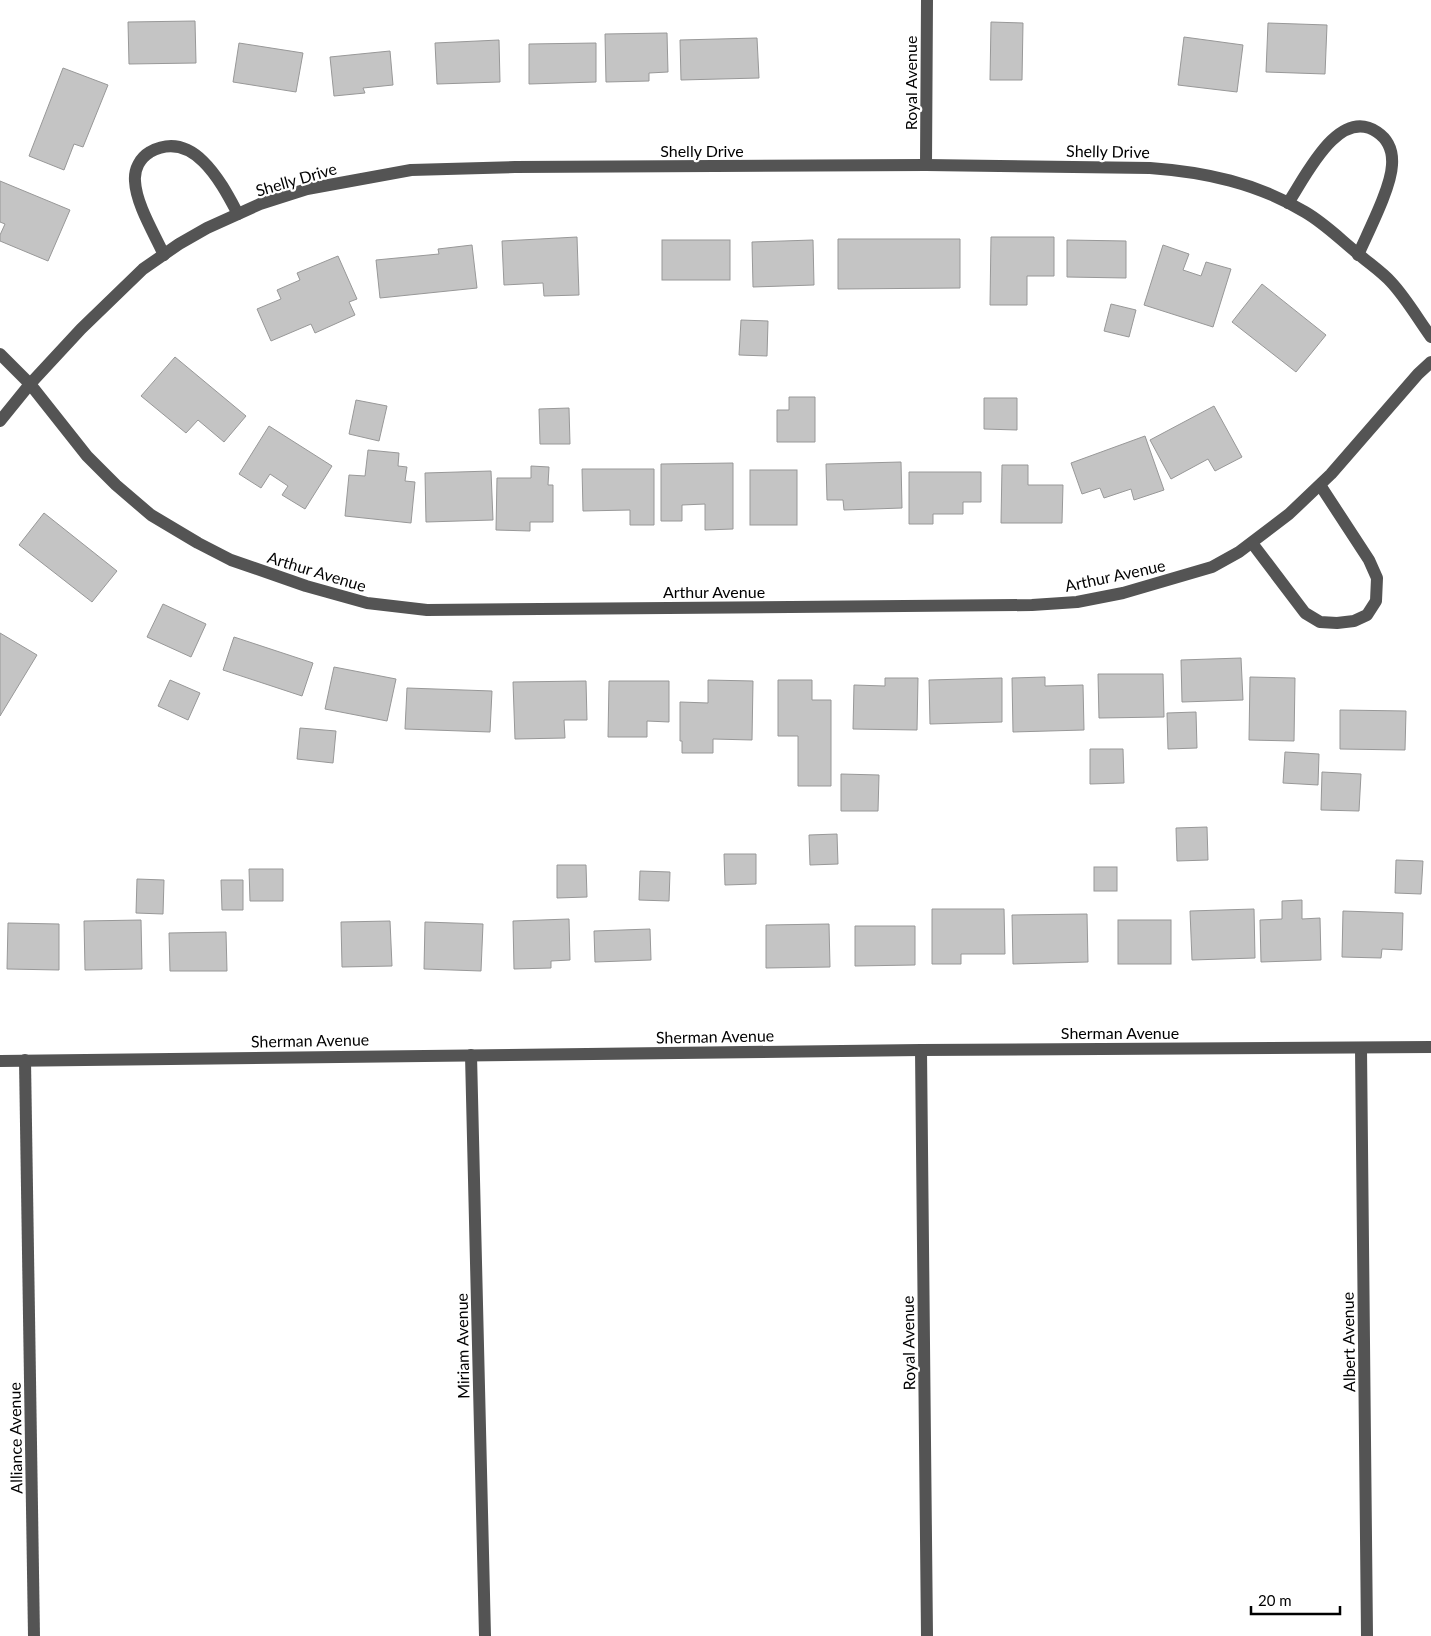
<svg xmlns="http://www.w3.org/2000/svg" width="1431" height="1636" font-family="Lato,sans-serif">
<style>
.building{fill:#c4c4c4;stroke:#989898}
.lines{fill:none;stroke-linecap:round;stroke-linejoin:round}
.minor{stroke:#545454;stroke-width:12}
.labels{text-anchor:middle;dominant-baseline:central;stroke-width:4.5;stroke-linejoin:round;paint-order:stroke}
.street-label{font-size:16px;fill:#000;stroke:#fff}
</style>
<rect width="100%" height="100%" fill="#fff"/>
<g class="building">
<path d="M 195,21 L 196,63 L 129,64 L 128,22 Z"/>
<path d="M 991,22 L 1023,23 L 1022,80 L 990,80 Z"/>
<path d="M 1268,23 L 1327,25 L 1325,74 L 1266,72 Z"/>
<path d="M 667,33 L 668,72 L 649,73 L 649,81 L 606,82 L 605,34 Z"/>
<path d="M 1184,37 L 1243,45 L 1237,92 L 1178,85 Z"/>
<path d="M 757,38 L 759,78 L 681,80 L 680,40 Z"/>
<path d="M 499,40 L 500,82 L 437,84 L 435,43 Z"/>
<path d="M 239,43 L 303,53 L 296,92 L 233,82 Z"/>
<path d="M 596,43 L 596,82 L 529,84 L 529,44 Z"/>
<path d="M 390,51 L 393,85 L 363,88 L 365,93 L 334,96 L 330,57 Z"/>
<path d="M 63,68 L 108,85 L 83,147 L 74,144 L 64,170 L 29,156 Z"/>
<path d="M 0,181 L 70,210 L 48,261 L 0,241 L 0,235 L 5,224 L 0,222 Z"/>
<path d="M 577,237 L 579,295 L 544,296 L 543,283 L 504,285 L 502,241 Z"/>
<path d="M 991,237 L 1054,237 L 1054,276 L 1027,276 L 1027,305 L 990,305 Z"/>
<path d="M 838,239 L 960,239 L 960,288 L 838,289 Z"/>
<rect x="662" y="240" width="68" height="40"/>
<path d="M 813,240 L 814,285 L 753,287 L 752,242 Z"/>
<path d="M 1067,240 L 1126,241 L 1126,278 L 1067,277 Z"/>
<path d="M 472,245 L 477,288 L 380,298 L 376,260 L 439,254 L 438,249 Z"/>
<path d="M 1163,245 L 1189,254 L 1183,270 L 1201,276 L 1206,262 L 1231,269 L 1213,327 L 1144,305 Z"/>
<path d="M 338,256 L 357,299 L 349,302 L 355,315 L 315,333 L 311,324 L 271,341 L 257,309 L 281,299 L 277,290 L 300,280 L 297,273 Z"/>
<path d="M 1262,284 L 1326,335 L 1296,372 L 1232,322 Z"/>
<path d="M 1111,304 L 1136,310 L 1129,337 L 1104,331 Z"/>
<path d="M 741,320 L 768,321 L 767,356 L 739,355 Z"/>
<path d="M 175,357 L 246,416 L 224,442 L 198,420 L 186,433 L 141,396 Z"/>
<path d="M 789,397 L 815,397 L 815,442 L 777,442 L 777,410 L 789,410 Z"/>
<path d="M 984,398 L 1017,398 L 1017,430 L 984,429 Z"/>
<path d="M 356,400 L 387,406 L 379,441 L 349,434 Z"/>
<path d="M 1214,406 L 1242,457 L 1215,471 L 1208,459 L 1171,479 L 1150,440 Z"/>
<path d="M 569,408 L 570,444 L 540,444 L 539,409 Z"/>
<path d="M 269,426 L 332,466 L 305,509 L 282,495 L 288,486 L 270,474 L 261,488 L 239,474 Z"/>
<path d="M 1145,436 L 1164,490 L 1134,500 L 1131,489 L 1104,498 L 1100,488 L 1082,494 L 1071,463 Z"/>
<path d="M 368,450 L 399,453 L 398,466 L 407,467 L 405,481 L 415,482 L 411,523 L 345,516 L 349,475 L 365,476 Z"/>
<path d="M 901,462 L 902,508 L 844,510 L 843,500 L 827,500 L 826,464 Z"/>
<path d="M 733,463 L 733,529 L 705,530 L 705,504 L 682,505 L 682,521 L 661,521 L 661,464 Z"/>
<path d="M 1002,465 L 1028,465 L 1028,485 L 1063,485 L 1062,523 L 1001,523 Z"/>
<path d="M 531,466 L 549,467 L 548,485 L 553,485 L 553,522 L 530,522 L 530,531 L 496,530 L 497,478 L 531,478 Z"/>
<path d="M 582,469 L 654,469 L 654,525 L 630,525 L 630,510 L 583,511 Z"/>
<rect x="750" y="470" width="47" height="55"/>
<path d="M 491,471 L 493,520 L 426,522 L 425,473 Z"/>
<path d="M 909,472 L 981,472 L 981,502 L 963,502 L 963,514 L 933,514 L 933,524 L 909,524 Z"/>
<path d="M 44,513 L 117,571 L 92,602 L 19,545 Z"/>
<path d="M 163,604 L 206,624 L 191,657 L 147,637 Z"/>
<path d="M 0,633 L 37,655 L 0,716 Z"/>
<path d="M 234,637 L 313,663 L 302,696 L 223,670 Z"/>
<path d="M 1241,658 L 1243,700 L 1182,702 L 1181,660 Z"/>
<path d="M 334,667 L 396,679 L 387,721 L 325,709 Z"/>
<path d="M 1098,674 L 1163,674 L 1164,717 L 1099,718 Z"/>
<path d="M 1045,677 L 1045,686 L 1083,685 L 1084,730 L 1013,732 L 1012,678 Z"/>
<path d="M 1250,677 L 1295,678 L 1294,741 L 1249,740 Z"/>
<path d="M 885,678 L 918,678 L 917,730 L 853,729 L 854,685 L 885,686 Z"/>
<path d="M 1002,678 L 1002,722 L 930,724 L 929,680 Z"/>
<path d="M 170,680 L 200,693 L 188,720 L 158,706 Z"/>
<path d="M 708,680 L 753,681 L 752,740 L 713,739 L 713,753 L 682,753 L 682,741 L 680,741 L 680,702 L 708,703 Z"/>
<path d="M 778,680 L 812,680 L 812,700 L 831,700 L 831,786 L 798,786 L 798,736 L 778,736 Z"/>
<path d="M 586,681 L 587,720 L 564,720 L 565,738 L 515,739 L 513,682 Z"/>
<path d="M 609,681 L 669,681 L 669,722 L 647,721 L 647,737 L 608,737 Z"/>
<path d="M 407,688 L 492,691 L 490,732 L 405,729 Z"/>
<path d="M 1340,710 L 1406,711 L 1405,750 L 1340,749 Z"/>
<path d="M 1196,712 L 1197,748 L 1168,749 L 1167,713 Z"/>
<path d="M 300,728 L 336,731 L 333,763 L 297,759 Z"/>
<path d="M 1090,749 L 1123,749 L 1124,783 L 1090,784 Z"/>
<path d="M 1285,752 L 1319,754 L 1318,785 L 1283,783 Z"/>
<path d="M 1322,772 L 1361,774 L 1359,811 L 1321,810 Z"/>
<path d="M 841,774 L 879,775 L 878,811 L 841,811 Z"/>
<path d="M 1207,827 L 1208,860 L 1177,861 L 1176,828 Z"/>
<path d="M 837,834 L 838,864 L 810,865 L 809,835 Z"/>
<path d="M 724,854 L 756,854 L 756,884 L 725,885 Z"/>
<path d="M 1396,860 L 1423,861 L 1421,894 L 1395,893 Z"/>
<path d="M 557,865 L 586,865 L 587,897 L 557,898 Z"/>
<rect x="1094" y="867" width="23" height="24"/>
<path d="M 249,869 L 283,869 L 283,901 L 250,901 Z"/>
<path d="M 640,871 L 670,872 L 669,901 L 639,900 Z"/>
<path d="M 137,879 L 164,880 L 163,914 L 136,913 Z"/>
<path d="M 221,880 L 243,880 L 243,910 L 222,910 Z"/>
<path d="M 1302,900 L 1302,919 L 1320,918 L 1321,960 L 1261,962 L 1260,920 L 1282,919 L 1282,901 Z"/>
<path d="M 932,909 L 1004,909 L 1005,954 L 961,954 L 961,964 L 932,964 Z"/>
<path d="M 1254,909 L 1255,958 L 1192,960 L 1190,911 Z"/>
<path d="M 1343,911 L 1403,913 L 1402,950 L 1382,949 L 1381,958 L 1342,957 Z"/>
<path d="M 1087,914 L 1088,962 L 1013,964 L 1012,915 Z"/>
<path d="M 569,919 L 570,960 L 551,961 L 551,968 L 514,969 L 513,921 Z"/>
<path d="M 141,920 L 142,969 L 85,970 L 84,921 Z"/>
<rect x="1118" y="920" width="53" height="44"/>
<path d="M 390,921 L 392,966 L 342,967 L 341,922 Z"/>
<path d="M 425,922 L 483,924 L 481,971 L 424,969 Z"/>
<path d="M 8,923 L 59,924 L 59,970 L 7,969 Z"/>
<path d="M 829,924 L 830,967 L 766,968 L 766,925 Z"/>
<path d="M 855,926 L 915,926 L 915,965 L 855,966 Z"/>
<path d="M 650,929 L 651,960 L 595,962 L 594,931 Z"/>
<path d="M 226,932 L 227,971 L 170,971 L 169,933 Z"/>
</g>
<g class="lines">
<g class="minor">
<path d="M 926,165 L 927,0"/>
<path d="M 1288,203 C 1305,178 1338,106 1377,132 C 1389,140 1393,151 1392,165 C 1391,188 1368,232 1358,255"/>
<path d="M 164,255 C 154,233 136,204 135,181 C 134,169 140,158 150,152 C 194,128 222,184 238,214"/>
<path d="M 0,354 L 30,384 L 87,456 L 116,485 L 151,515 L 198,543 L 231,560 L 306,586 L 367,603 L 427,610 L 1032,605 L 1077,602 L 1123,593 L 1212,567 L 1239,552 L 1289,514 L 1331,474 L 1418,374 L 1431,362"/>
<path d="M 0,421 L 30,384 L 81,329 L 143,269 L 179,244 L 207,228 L 260,204 L 307,189 L 411,170 L 515,167 L 926,165 L 1150,168 C 1205,172 1257,183 1305,212 C 1324,223 1340,239 1356,252 C 1367,262 1381,271 1391,282 C 1406,298 1418,319 1431,337"/>
<path d="M 1252,543 L 1305,613 L 1320,622 L 1337,623 L 1354,621 L 1367,615 L 1376,601 L 1377,578 L 1369,560 L 1320,485"/>
<path d="M 1361,1048 L 1367,1636"/>
<path d="M 921,1050 L 927,1636"/>
<path d="M 471,1055 L 485,1636"/>
<path d="M 25,1060 L 34,1636"/>
<path d="M 0,1061 L 921,1050 L 1431,1047"/>
</g>
</g>
<g class="labels">
<g class="street-label">
<text transform="translate(910 83) rotate(-90)">Royal Avenue</text>
<text x="702" y="150">Shelly Drive</text>
<text transform="translate(1108 151) rotate(1)">Shelly Drive</text>
<text transform="translate(296 179) rotate(-16)">Shelly Drive</text>
<text transform="translate(317 571) rotate(17)">Arthur Avenue</text>
<text transform="translate(1115 575) rotate(-12)">Arthur Avenue</text>
<text x="714" y="591">Arthur Avenue</text>
<text x="1120" y="1032">Sherman Avenue</text>
<text transform="translate(715 1036) rotate(-1)">Sherman Avenue</text>
<text transform="translate(310 1040) rotate(-1)">Sherman Avenue</text>
<text transform="translate(1348 1342) rotate(-91)">Albert Avenue</text>
<text transform="translate(908 1343) rotate(-91)">Royal Avenue</text>
<text transform="translate(462 1346) rotate(-91)">Miriam Avenue</text>
<text transform="translate(15 1438) rotate(-91)">Alliance Avenue</text>
</g>
</g>
<path d="M1251 1606v8h89v-8" fill="none" stroke="#000000" stroke-width="2.5"/>
<text x="1258" y="1606" font-size="15" fill="#000000" stroke="#ffffff" stroke-width="4" paint-order="stroke">20 m</text>
</svg>
